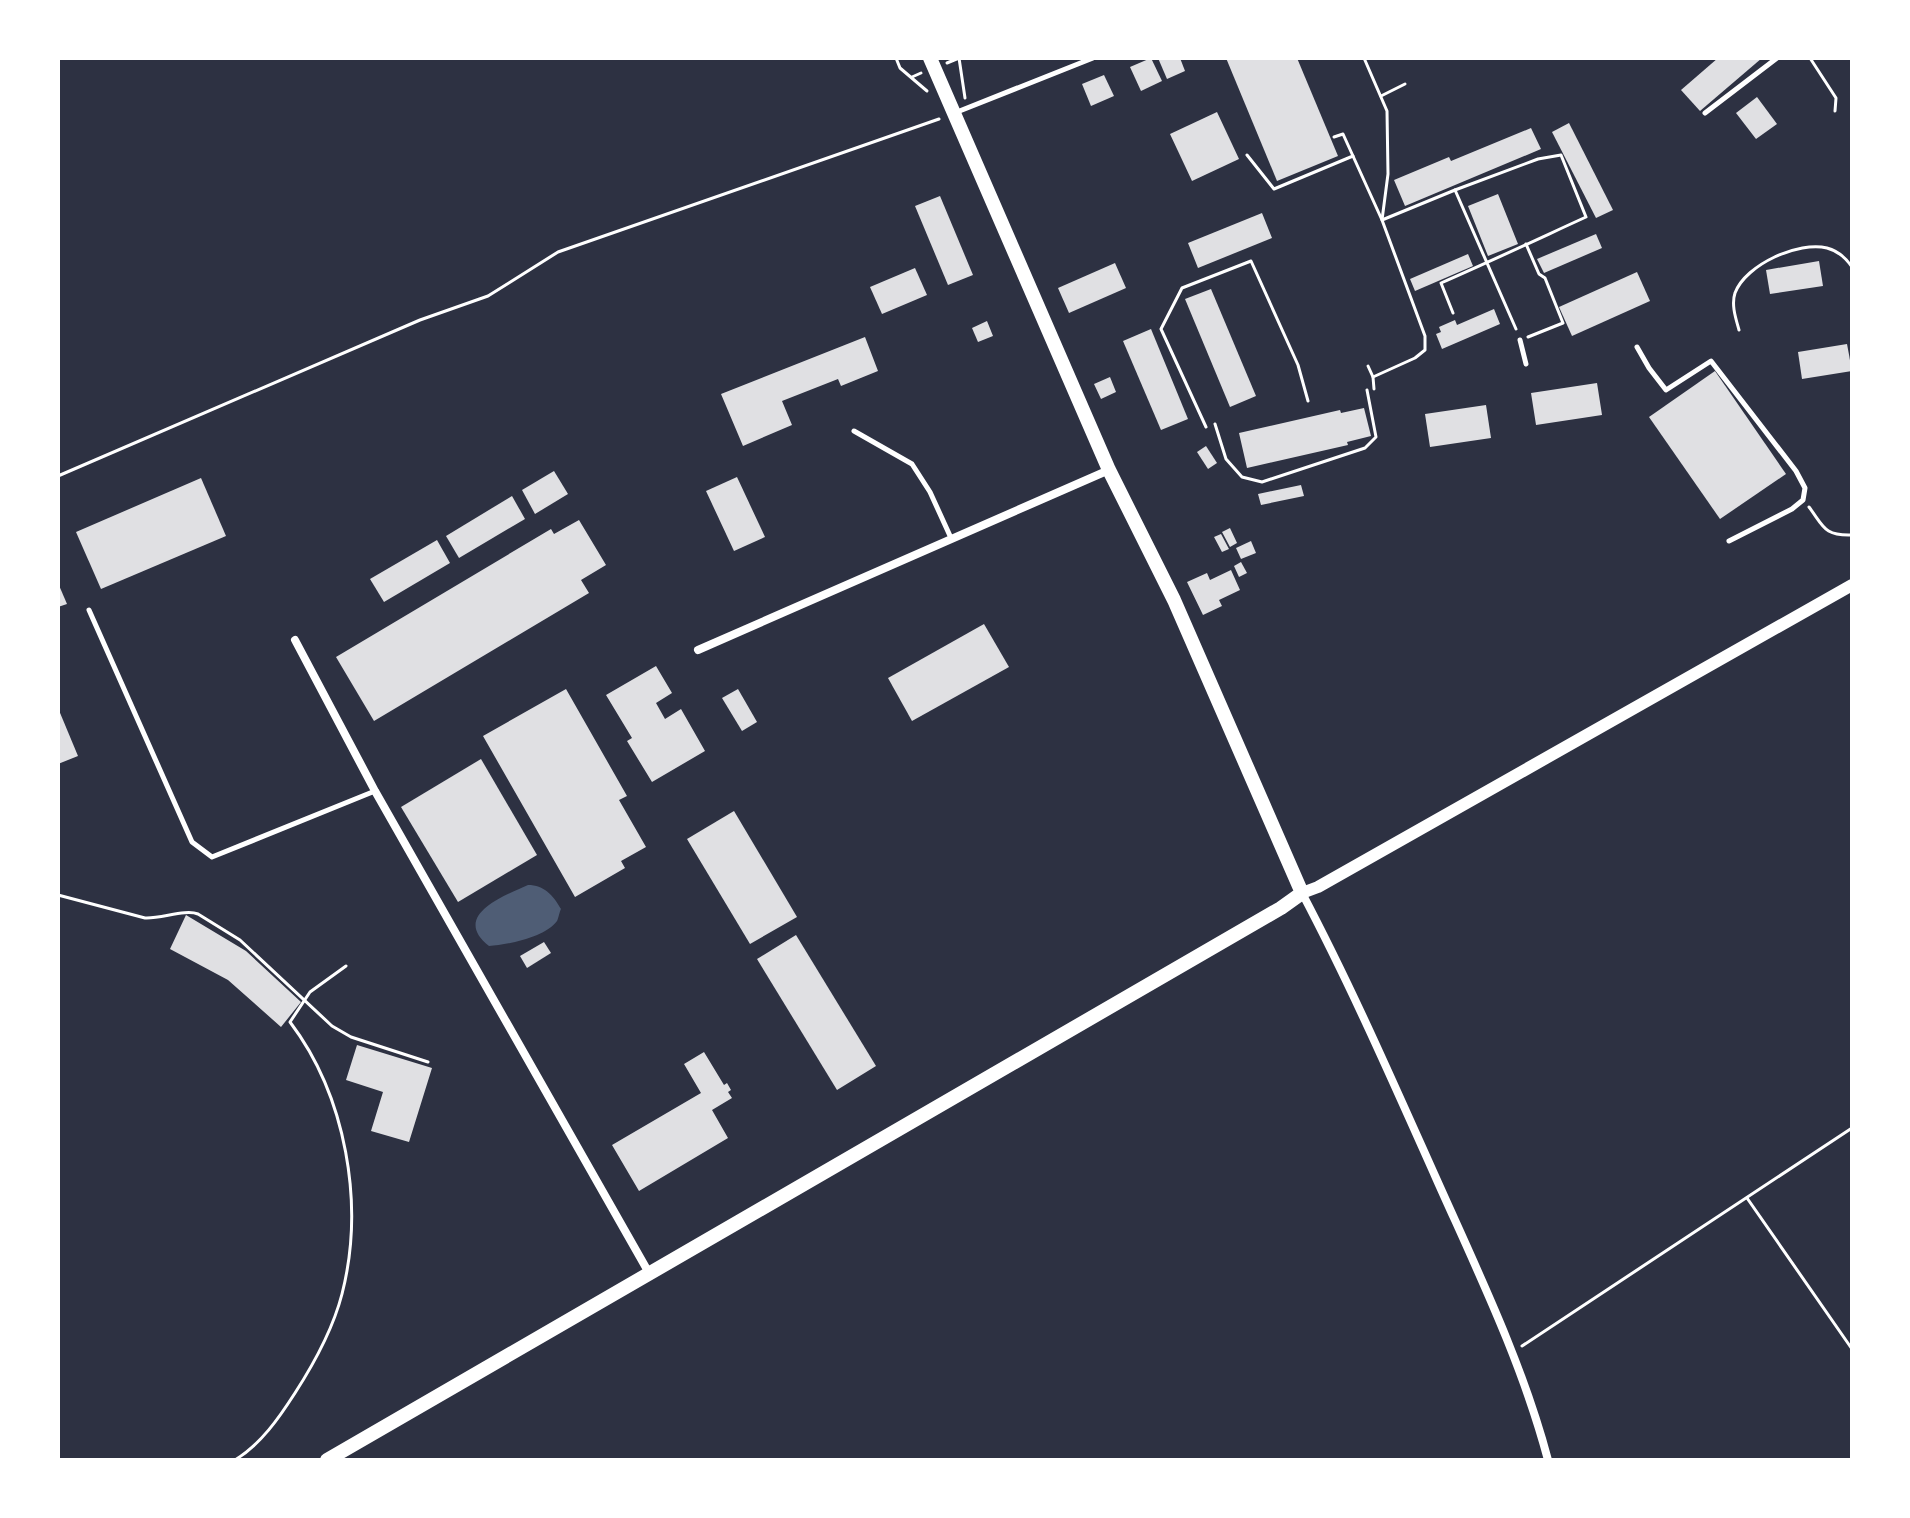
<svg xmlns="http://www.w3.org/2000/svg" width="1910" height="1518" font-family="'Fira Sans',sans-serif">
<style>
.water{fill:#4f5d75}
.building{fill:#e0e0e3}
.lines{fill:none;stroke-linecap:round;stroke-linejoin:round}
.path{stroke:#fff;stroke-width:3}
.service{stroke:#fff;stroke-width:5}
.minor{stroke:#fff;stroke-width:8}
.tertiary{stroke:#fff;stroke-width:12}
.secondary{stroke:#fff;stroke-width:14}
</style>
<rect width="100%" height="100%" fill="#2d3142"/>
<path class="water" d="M 528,885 C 544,885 553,895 561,909 C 560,910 558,920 557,921 C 546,937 507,945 489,946 C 451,916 503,896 528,885 Z"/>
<g class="building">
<path d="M 1151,58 L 1162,81 L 1141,91 L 1130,67 Z"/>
<path d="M 1158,58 L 1180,58 L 1185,71 L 1167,79 Z"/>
<path d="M 1226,58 L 1297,58 L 1338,156 L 1277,181 Z"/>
<path d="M 1718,58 L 1762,58 L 1700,111 L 1681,90 Z"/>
<path d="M 1104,75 L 1114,96 L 1091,106 L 1082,84 Z"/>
<path d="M 1757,97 L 1777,124 L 1756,139 L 1736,113 Z"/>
<path d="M 1217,112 L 1239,159 L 1192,181 L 1170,134 Z"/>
<path d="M 1569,123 L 1613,210 L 1596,218 L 1552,132 Z"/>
<path d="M 1531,128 L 1541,149 L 1405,206 L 1394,180 L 1449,157 L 1451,161 Z"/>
<path d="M 1498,194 L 1518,244 L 1488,256 L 1468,206 Z"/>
<path d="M 940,196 L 973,275 L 948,285 L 915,206 Z"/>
<path d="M 1262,213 L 1272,238 L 1198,268 L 1188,243 Z"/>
<path d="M 1596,234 L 1602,248 L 1544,273 L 1537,259 Z"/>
<path d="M 1468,254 L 1473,266 L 1415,291 L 1410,279 Z"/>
<path d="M 1819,261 L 1823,286 L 1770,294 L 1766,270 Z"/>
<path d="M 1115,263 L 1126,288 L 1069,313 L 1058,288 Z"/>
<path d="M 915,268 L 927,295 L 882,314 L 870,287 Z"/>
<path d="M 1637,272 L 1650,301 L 1572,336 L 1559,307 Z"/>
<path d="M 1211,289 L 1256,396 L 1230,407 L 1185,299 Z"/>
<path d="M 1494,309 L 1500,324 L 1442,349 L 1436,334 L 1441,332 L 1439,327 L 1455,320 L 1457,325 Z"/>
<path d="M 987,321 L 993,336 L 978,342 L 972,328 Z"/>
<path d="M 1151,329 L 1188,419 L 1161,430 L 1123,341 Z"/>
<path d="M 865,337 L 878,371 L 841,386 L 838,379 L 782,401 L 792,425 L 743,446 L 721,394 Z"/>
<path d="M 1847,344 L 1852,371 L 1802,379 L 1798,352 Z"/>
<path d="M 1715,371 L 1786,474 L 1720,519 L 1649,417 Z"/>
<path d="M 1110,377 L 1116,392 L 1101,399 L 1094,384 Z"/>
<path d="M 1597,383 L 1602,415 L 1536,425 L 1531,393 Z"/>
<path d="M 1486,405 L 1491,438 L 1430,447 L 1425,414 Z"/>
<path d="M 1364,408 L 1371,436 L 1347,442 L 1348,445 L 1247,468 L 1239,433 L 1340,410 L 1341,413 Z"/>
<path d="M 1206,446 L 1217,463 L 1208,469 L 1197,452 Z"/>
<path d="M 554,471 L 568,494 L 535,514 L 522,490 Z"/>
<path d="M 737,477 L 765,537 L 734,551 L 706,491 Z"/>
<path d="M 201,478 L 226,536 L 101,589 L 76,532 Z"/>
<path d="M 1301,485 L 1304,496 L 1261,505 L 1258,494 Z"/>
<path d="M 512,496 L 525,519 L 459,558 L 446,536 Z"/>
<path d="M 579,520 L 606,565 L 581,580 L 589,593 L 374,721 L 336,657 L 551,529 L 554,534 Z"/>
<path d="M 1230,528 L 1237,543 L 1230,547 L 1222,532 Z"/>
<path d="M 1221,534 L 1229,549 L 1222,552 L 1214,537 Z"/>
<path d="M 437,540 L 450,563 L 384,602 L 370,579 Z"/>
<path d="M 1251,541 L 1256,553 L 1241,559 L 1236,548 Z"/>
<path d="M 1241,562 L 1247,573 L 1239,577 L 1234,566 Z"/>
<path d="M 1231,570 L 1240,590 L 1219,600 L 1222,606 L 1203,615 L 1187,582 L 1207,573 L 1210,580 Z"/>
<path d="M 58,583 L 67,604 L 58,607 Z"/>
<path d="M 984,624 L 1009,667 L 912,721 L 888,678 Z"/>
<path d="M 656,666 L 672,693 L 656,703 L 665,719 L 681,709 L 705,751 L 652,782 L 627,741 L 632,738 L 606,695 Z"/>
<path d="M 566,689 L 627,796 L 619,800 L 646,847 L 621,861 L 625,868 L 575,897 L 483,736 Z"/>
<path d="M 738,689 L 757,722 L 742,731 L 722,698 Z"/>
<path d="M 58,708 L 78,756 L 58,764 Z"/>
<path d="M 481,759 L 537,855 L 458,902 L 401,807 Z"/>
<path d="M 734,811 L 797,917 L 750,944 L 687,839 Z"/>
<path d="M 186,915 L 246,951 L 301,1002 L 281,1027 L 228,980 L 170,949 Z"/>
<path d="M 796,935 L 876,1066 L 837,1090 L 757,959 Z"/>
<path d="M 544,942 L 551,953 L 527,968 L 520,956 Z"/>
<path d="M 357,1045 L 432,1068 L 409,1142 L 371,1131 L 383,1092 L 346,1080 Z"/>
<path d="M 704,1052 L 724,1085 L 727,1083 L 731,1090 L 728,1092 L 732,1098 L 712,1110 L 728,1138 L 639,1191 L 612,1145 L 701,1093 L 684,1064 Z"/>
</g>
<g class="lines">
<g class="path">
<path d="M 896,58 L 900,68 L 927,91"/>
<path d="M 1364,58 L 1387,111 L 1388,174 L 1382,220 L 1425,336 L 1425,350 L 1415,358 L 1373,377 L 1374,389"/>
<path d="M 1810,58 L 1836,98 L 1835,111"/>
<path d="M 947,63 L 959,58 L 965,98"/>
<path d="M 912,77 L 921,73"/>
<path d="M 1381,96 L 1405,84"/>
<path d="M 1334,137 L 1343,134 L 1382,220 L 1455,190"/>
<path d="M 1247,155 L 1274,189 L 1353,156"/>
<path d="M 1526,244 L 1539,274 L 1545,278 L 1563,323 L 1528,337"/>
<path d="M 1453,313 L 1441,283 C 1489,262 1538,239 1586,217 L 1561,155 L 1538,159 L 1455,190 L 1516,329"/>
<path d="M 1739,330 C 1736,319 1731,305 1735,293 C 1746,264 1799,241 1827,248 C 1838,251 1846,258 1852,267"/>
<path d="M 1368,366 L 1373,377"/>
<path d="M 1215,424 L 1226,459 L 1242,477 L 1262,482 L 1365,448 L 1376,437 L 1367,390"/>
<path d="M 1206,427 L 1161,329 L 1182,288 L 1251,261 L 1298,365 L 1308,401"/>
<path d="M 58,476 L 420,320 L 488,296 L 558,252 L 939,119"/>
<path d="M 1809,507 C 1824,527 1824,536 1852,535"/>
<path d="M 58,895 L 145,918 C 161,919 185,909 198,914 L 240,940 L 332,1026 L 351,1037 L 428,1062"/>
<path d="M 1747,1198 L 1852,1349"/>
<path d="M 1522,1346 L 1852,1128"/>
<path d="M 235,1460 C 261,1444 279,1418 295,1393 C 315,1362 333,1329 342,1294 C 365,1204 346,1096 290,1022 L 310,992 L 346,966"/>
</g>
<g class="service">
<path d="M 957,112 L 1093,58"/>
<path d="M 1705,113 L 1777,58"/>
<path d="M 1520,340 L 1526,364"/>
<path d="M 1637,347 L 1649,368 L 1666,390 L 1711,361 L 1796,471 L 1805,488 L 1803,500 L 1792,509 L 1729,541"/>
<path d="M 854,431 L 912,464 L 930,492 L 951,538"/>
<path d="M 89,610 L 192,842 L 212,857 L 375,791"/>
</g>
<g class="minor">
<path d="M 295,640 L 375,791 L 649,1273"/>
<path d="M 698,650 L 1109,470"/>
<path d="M 1302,893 C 1351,986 1393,1082 1436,1178 C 1477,1270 1522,1362 1548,1460"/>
</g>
<path class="tertiary" d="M 1302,893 L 1318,887 L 1852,585"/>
<path class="secondary" d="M 327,1460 L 1281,908 L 1302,893 L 1174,600 L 1109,470 L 930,58"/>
</g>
<rect width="1910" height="1518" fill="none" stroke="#ffffff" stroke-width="120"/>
</svg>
